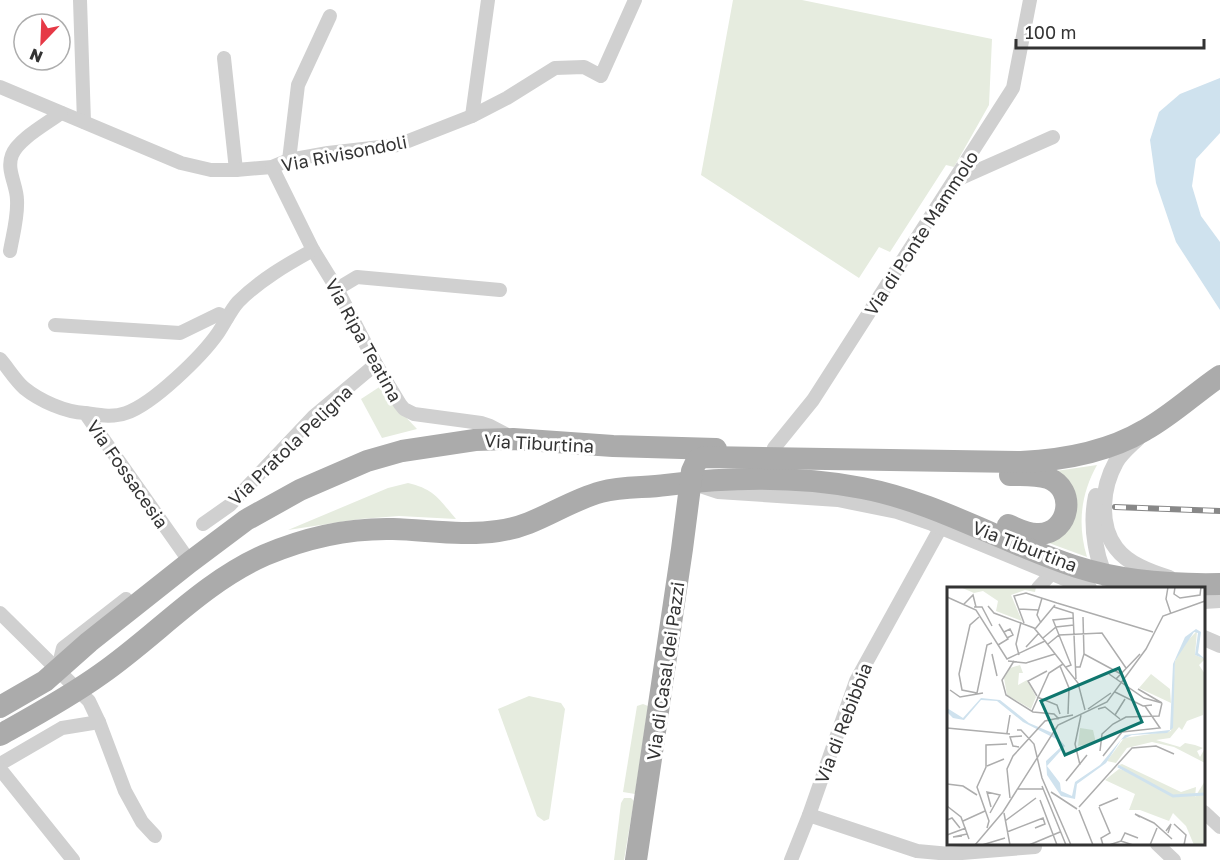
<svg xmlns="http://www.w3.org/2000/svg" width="1220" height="860" font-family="'Golos Text',sans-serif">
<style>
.green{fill:#e6ecdf}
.water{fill:#cfe2ee}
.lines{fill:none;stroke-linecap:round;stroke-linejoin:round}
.minor{stroke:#d0d0d0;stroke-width:14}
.tertiary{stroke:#d0d0d0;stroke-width:16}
.primary{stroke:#ababab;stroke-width:22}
.rail-casing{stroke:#888;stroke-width:6}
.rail{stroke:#fff;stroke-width:4;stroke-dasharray:11;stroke-linecap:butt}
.labels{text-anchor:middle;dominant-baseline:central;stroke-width:6;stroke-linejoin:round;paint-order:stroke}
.street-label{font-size:18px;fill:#333;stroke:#fff}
.inset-river{fill:none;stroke:#cfe2ee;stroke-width:3}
.inset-road{fill:none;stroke:#adadad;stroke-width:1.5}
.view{fill:#0f766e;fill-opacity:0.15;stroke:#0f766e;stroke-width:3}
.inset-edge{fill:none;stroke:#333;stroke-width:3}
</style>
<rect width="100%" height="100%" fill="#fff"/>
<g class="green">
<path d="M 733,0 L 802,0 L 992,39 L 989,105 L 954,167 L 946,165 L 890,252 L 879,247 L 859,278 L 701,175 Z"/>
<path d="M 384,384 L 400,411 L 417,429 L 382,438 L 361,399 Z"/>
<path d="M 1097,465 C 1081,494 1077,524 1087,557 L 1049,543 L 1058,539 L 1056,471 Z"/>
<path d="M 408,483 C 434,489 439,499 456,519 L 399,516 L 360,519 L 288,530 L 388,488 Z"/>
<path d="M 529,696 L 561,703 L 565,709 L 549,819 L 544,821 L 537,816 L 498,709 Z"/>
<path d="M 643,704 L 648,706 L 635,794 L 623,792 L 637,706 Z"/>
<path d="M 624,798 L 631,798 L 634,801 L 624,860 L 614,860 L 621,803 Z"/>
</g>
<path class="water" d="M 1220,78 L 1220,133 L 1196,159 L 1192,186 L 1201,216 L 1220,242 L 1220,310 L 1176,242 L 1156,183 L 1150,140 L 1159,112 L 1180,94 Z"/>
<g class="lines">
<g class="minor">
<path d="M 80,0 L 84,122"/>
<path d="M 224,58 L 236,170"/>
<path d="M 0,87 L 181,163 L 211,170 L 236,170 L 272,167 L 289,160 L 328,153 L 398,145 L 472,116 L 507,98 L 555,68 L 584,67 L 601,76 L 635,0"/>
<path d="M 472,116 L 488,0"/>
<path d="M 289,160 L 298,85 L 330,16"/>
<path d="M 272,167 L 313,250 L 337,289 L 376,364 L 400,404 L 404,409 L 414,414 L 481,423 L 490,426 L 511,437"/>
<path d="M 954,181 L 1053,137"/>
<path d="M 10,251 C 13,234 18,217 17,200 C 17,185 6,170 12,155 C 18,139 48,123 61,113"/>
<path d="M 337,289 L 357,277 L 500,290"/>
<path d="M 55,325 L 180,333 L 219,314 L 227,318"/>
<path d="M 0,359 C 8,368 15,380 24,388 C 40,401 65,412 85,413 L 190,562"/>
<path d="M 85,413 C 99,415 112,418 126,413 C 153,404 202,356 218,333 C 225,323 230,311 238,302 C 260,280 286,265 313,250"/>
<path d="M 774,448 L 813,400 L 1013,88 L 1030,0"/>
<path d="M 203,524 L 230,505 L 314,416 L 376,364"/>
<path d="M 1038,588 L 1051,574"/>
<path d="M 0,613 L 89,701 L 99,722 L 125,791 L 142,822 L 155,836"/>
<path d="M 58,668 L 63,648 L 126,599"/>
<path d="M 0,764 L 62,728 L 99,722"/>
<path d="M 0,769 L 73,860"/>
<path d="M 1204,812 L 1220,827"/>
<path d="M 809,815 L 917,851 L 950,854 L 1035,847"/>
<path d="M 1157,844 L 1174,860"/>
<path d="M 791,860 L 809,815 L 856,681 L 941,527"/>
</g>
<g class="tertiary">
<path d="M 1138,438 C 1130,446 1121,453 1116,462 C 1102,487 1098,524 1116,548 C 1128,564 1150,572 1169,578"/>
<path d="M 697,484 L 718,491 L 838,499 L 897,511 L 932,523 L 1089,588"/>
<path d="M 1096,496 C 1090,524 1095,565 1113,588"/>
<path d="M 1204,601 L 1220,600"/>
<path d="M 1204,638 L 1220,645"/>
</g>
<g class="primary">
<path d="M 1008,525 C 1018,529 1028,535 1039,534 C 1070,533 1077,489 1048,478 C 1036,474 1022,475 1010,475"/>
<path d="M 0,707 L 45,681 L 89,642 L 190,562 L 246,520 L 300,490 L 367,461 L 402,451 L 475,440 L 513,439 L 613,446 L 716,449"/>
<path d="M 0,735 C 34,716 69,697 101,674 C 157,635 202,583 265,555 C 305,538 349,528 393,529 C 428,530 463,536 498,531 C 537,526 564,502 601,492 C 623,486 645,488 666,485 C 729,477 800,476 862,488 C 937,502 1005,544 1077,567 C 1124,582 1172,585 1220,584"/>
<path d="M 636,860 L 682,549 L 692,471 L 697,460 L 705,457 L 1021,462 C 1063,460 1108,452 1145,430 C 1172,415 1195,393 1220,376"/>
</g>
<g class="rail-casing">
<path id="rail" d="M 1115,507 L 1220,511"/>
</g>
<use href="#rail" class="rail"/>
</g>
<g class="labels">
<g class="street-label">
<text transform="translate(344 153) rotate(-11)">Via Rivisondoli</text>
<text transform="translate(921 233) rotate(-57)">Via di Ponte Mammolo</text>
<text transform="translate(364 340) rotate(61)">Via Ripa Teatina</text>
<text transform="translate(539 443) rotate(3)">Via Tiburtina</text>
<text transform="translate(290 445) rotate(-44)">Via Pratola Peligna</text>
<text transform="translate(128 474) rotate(55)">Via Fossacesia</text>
<text transform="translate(1025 546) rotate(21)">Via Tiburtina</text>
<text transform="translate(665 671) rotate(-82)">Via di Casal dei Pazzi</text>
<text transform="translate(843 723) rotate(-69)">Via di Rebibbia</text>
</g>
</g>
<g transform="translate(947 587)">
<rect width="258" height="258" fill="#fff"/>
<path d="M 13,0 L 89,0 L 88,5 L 78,3 L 64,8 L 75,34 L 49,24 L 51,14 L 36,4 L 27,6 ZM 250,44 L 248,68 L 258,72 L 252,78 L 258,87 L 256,128 L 240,134 L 235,143 L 232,140 L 223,151 L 209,153 L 233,160 L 238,156 L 248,158 L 256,161 L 250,164 L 253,170 L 257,163 L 258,156 L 258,176 L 227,160 L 205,155 L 180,161 L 169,176 L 160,174 L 177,151 L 224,144 L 228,74 L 237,57 ZM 73,78 L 76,86 L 72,86 L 71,98 L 80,93 L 89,110 L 84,122 L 60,108 L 57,91 L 63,81 ZM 204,87 L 223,102 L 224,116 L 192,101 ZM 133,141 L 146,143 L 149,156 L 131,159 ZM 175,177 L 234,205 L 249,200 L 248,210 L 258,194 L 258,258 L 247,258 L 239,239 L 226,226 L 222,234 L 193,223 L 182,223 L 188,207 L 158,193 L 172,182 L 183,185 L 172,178 Z" fill="#e6ecdf"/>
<path d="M 249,42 L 254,45 L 251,66 L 258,72 L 248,68 L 251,46 L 247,45 L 228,74 L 226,141 L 220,146 L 185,148 L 174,153 L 159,176 L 130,197 L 128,212 L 114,209 L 100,188 L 99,174 L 114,160 L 113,154 L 76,135 L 50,114 L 34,113 L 17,133 L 6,131 L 0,125 L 0,121 L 16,131 L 34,111 L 53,113 L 82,136 L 108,147 L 118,159 L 100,179 L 113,196 L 114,204 L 125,209 L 128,195 L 153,178 L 178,148 L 223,143 L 226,77 L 238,50 Z" fill="#cfe2ee"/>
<path class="inset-river" d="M 171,179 L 226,209 L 258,207"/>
<path class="inset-road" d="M 221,0 L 219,12 L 224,27M 228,0 L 227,7 L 233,11 L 253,8 L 254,0M 0,10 L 29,23 L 60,72 L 98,54 L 131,96 L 138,123M 110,16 L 206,45M 17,17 L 26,8 L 29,20M 41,19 L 47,26 L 87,41 L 98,54M 27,20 L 35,20 L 45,39M 107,20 L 126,26 L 129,92M 72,22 L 91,23M 77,36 L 67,9 L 79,6 L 110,16M 94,36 L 90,28 L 95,11M 88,42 L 108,18M 57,45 L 63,42 L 66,48 L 60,51M 96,51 L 109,40 L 127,38M 101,57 L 112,48 L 155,46 L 179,81M 51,58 L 61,52 L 52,37M 79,60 L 92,46M 45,67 L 50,89M 137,67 L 174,87M 72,68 L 69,57 L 74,35M 61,74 L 79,76 L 108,67M 67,74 L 55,93 L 59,108 L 86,125 L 107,127 L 112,132M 113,79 L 122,101 L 121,127M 119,80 L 124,78 L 106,33 L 126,31M 129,80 L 133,80 L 137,67 L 136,30M 162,87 L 197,111 L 215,116M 169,92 L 193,67M 191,102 L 215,116M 3,103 L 13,110 L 36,106M 168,105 L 196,119 L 205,118M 30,106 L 15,103 L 12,87 L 23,38 L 32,30M 30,106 L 40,58 L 45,56M 90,109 L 81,94 L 100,84M 90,110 L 110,118 L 113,127M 141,122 L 164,106M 151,122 L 158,120 L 173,132M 85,124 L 102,86 L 116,77M 168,128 L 178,112M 0,141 L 63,147M 70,143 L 74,143 L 87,157 L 95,191 L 124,258M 60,146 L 63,128M 72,160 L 66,159 L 63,150 L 75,149M 153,164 L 155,147 L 166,137 L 179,130 L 212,129 L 215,116M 156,169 L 175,145 L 213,141 L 198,119M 133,178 L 128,157 L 134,128M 40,179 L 57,172M 119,194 L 140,168M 0,197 L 16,199 L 30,208M 95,199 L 119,258M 71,202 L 96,202M 104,205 L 130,222M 63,211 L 60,182 L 66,169 L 98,134 L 126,128M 93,213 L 110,258M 0,219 L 14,230 L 22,252M 152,219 L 171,211M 132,220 L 185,161 L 209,159 L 227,167M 152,220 L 163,246 L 154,251 L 156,258M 132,223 L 146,258M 43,226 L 53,208 L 40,205 L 44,220M 57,226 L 63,258M 193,230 L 188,227 L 207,236 L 225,252M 0,233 L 5,231 L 13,241M 16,234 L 38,224M 58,234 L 89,211M 227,237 L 239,248 L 237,258M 40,241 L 42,234 L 30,200 L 39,180 L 39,158 L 60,157M 219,244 L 224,237 L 221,246M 60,245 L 96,231 L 98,237 L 88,241M 0,248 L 19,241M 15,249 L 6,250 L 20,247M 174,254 L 178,246 L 191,251M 28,258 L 56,225 L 111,138 L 160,115 L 199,62 L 216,29 L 258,14M 35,258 L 58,251M 82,258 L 113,245M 162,258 L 174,254 L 186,258M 203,258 L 210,241"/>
<path class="view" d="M 172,81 L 195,135 L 118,168 L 94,114 Z"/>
<rect width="258" height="258" class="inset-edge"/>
</g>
<g transform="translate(42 42) rotate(203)"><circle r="28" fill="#ffffff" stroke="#adadad" stroke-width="1.5"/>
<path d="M0-4.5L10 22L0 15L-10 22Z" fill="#e63946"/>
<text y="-9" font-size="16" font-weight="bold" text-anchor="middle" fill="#333333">N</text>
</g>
<path d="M1016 39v9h188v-9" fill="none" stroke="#333333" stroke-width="3"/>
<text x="1025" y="39" font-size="18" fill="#333333" stroke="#ffffff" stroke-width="4.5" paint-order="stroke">100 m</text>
</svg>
